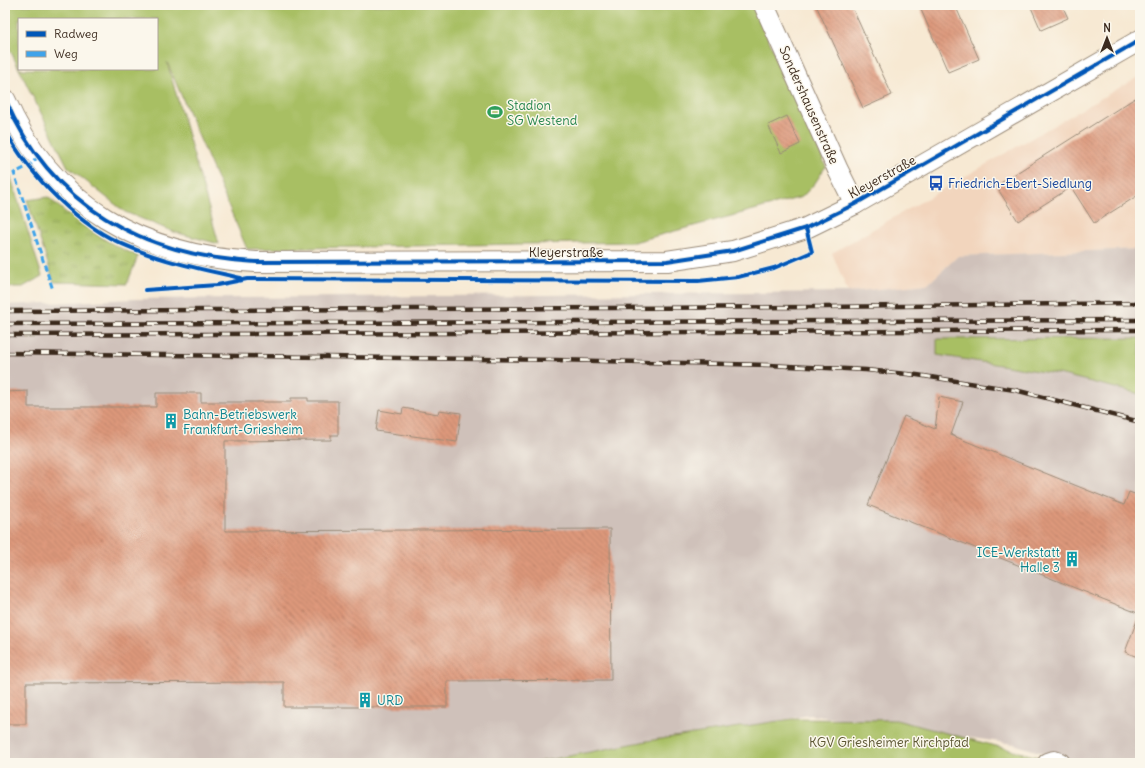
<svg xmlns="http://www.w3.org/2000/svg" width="1145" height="768" font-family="Delius,sans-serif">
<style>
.built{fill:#f2d5bd}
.railway{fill:#cfc1ba}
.grass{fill:url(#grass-tufts);stroke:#727441}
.garden{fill:#a8bf64;stroke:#727441}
.building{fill:url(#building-back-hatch)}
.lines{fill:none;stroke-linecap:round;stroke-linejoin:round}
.minor-casing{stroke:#998a78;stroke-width:22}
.minor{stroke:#fff;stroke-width:20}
.rail-casing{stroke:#3b2a1e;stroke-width:4.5}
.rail{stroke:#fbf7ec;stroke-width:3;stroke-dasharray:9;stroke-linecap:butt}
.quiet{stroke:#3fa3ea;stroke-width:3;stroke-dasharray:6 3;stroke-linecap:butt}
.cycleway-casing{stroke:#fbf7ec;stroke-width:6}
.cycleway{stroke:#0057b8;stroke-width:4}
.labels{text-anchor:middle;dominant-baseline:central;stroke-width:3;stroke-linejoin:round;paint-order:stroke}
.leisure-label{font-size:13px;fill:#27864d;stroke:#fbf7ec;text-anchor:start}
.street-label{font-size:13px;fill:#3b2a1e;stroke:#fbf7ec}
.transit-label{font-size:13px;fill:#164399;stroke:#fbf7ec;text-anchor:start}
.culture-label{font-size:13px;fill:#0d838f;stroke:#fbf7ec;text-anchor:start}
.park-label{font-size:13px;fill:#5c5733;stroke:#fbf7ec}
</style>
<defs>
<pattern id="grass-tufts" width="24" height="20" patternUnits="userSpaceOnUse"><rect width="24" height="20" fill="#a8bf64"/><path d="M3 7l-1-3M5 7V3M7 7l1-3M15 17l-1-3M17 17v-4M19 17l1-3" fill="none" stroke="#8a9b52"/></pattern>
<pattern id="building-back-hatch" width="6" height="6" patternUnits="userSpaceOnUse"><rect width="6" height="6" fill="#dd987b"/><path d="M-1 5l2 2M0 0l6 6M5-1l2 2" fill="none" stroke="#b47c64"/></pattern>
</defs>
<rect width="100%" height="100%" fill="#fbf7ec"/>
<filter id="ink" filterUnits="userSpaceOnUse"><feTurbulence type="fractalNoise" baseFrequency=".025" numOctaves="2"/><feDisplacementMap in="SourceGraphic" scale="8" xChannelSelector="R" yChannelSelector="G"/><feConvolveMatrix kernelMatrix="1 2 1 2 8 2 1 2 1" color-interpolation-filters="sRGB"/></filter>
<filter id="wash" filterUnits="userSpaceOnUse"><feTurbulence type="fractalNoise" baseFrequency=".012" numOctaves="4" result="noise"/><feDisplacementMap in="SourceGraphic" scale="16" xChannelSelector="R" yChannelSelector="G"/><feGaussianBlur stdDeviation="0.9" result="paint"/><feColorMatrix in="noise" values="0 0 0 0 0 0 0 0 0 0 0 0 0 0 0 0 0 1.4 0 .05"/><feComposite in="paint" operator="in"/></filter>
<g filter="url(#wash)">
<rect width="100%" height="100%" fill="#f7e9d3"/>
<path class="built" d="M 1140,76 L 1140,249 L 958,256 L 928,284 L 848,292 L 832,253 Z"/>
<path class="railway" d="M 1140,249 L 1140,763 L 1073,763 L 1014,744 L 810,715 L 531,763 L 5,763 L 5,305 L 135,299 L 848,292 L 928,284 L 958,256 Z"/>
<path class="grass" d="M 48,197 C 75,222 104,242 138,256 L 127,284 L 54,282 L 27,200 Z"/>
<g class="garden">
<path d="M 5,5 L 753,5 L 826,166 L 815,183 L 802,197 L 634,242 L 247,249 L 167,62 L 219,244 L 174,232 L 125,212 L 68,167 L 19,69 L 157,69 L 157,19 L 19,19 L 19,69 L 5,39 Z"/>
<path d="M 5,159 L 42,276 L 23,287 L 5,287 Z"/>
<path d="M 1140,338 L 1140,394 L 1063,375 L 937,355 L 937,339 Z"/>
<path d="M 792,719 L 896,720 L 1042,758 L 1024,763 L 533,763 L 647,741 Z"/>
</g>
<g id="blocks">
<g class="building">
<path d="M 816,5 L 851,5 L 892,95 L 863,108 Z"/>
<path d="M 919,5 L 955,5 L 979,59 L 948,72 Z"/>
<path d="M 1030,5 L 1062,5 L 1068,18 L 1041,30 Z"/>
<path d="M 1140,95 L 1140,194 L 1094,223 L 1071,187 L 1018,221 L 996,186 Z"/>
<path d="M 787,116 L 800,144 L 781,153 L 768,125 Z"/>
<path d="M 28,391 L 28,407 L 156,407 L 156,393 L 201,393 L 201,402 L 291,402 L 291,398 L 308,398 L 308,401 L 338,401 L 338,435 L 331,435 L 331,440 L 225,441 L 225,531 L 610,529 L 611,680 L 447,681 L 447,707 L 284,707 L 284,682 L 26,683 L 26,724 L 5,724 L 5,392 Z"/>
<path d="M 939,397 L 963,402 L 951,435 L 1124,505 L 1129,492 L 1140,496 L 1140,614 L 868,505 L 904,416 L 935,429 Z"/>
<path d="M 403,408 L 438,414 L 439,410 L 461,413 L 457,442 L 376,431 L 379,410 L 402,414 Z"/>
<path d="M 1139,615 L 1140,615 L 1140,658 L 1125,652 Z"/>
</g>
</g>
</g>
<g filter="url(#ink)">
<use href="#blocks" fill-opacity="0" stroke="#998a78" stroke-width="1"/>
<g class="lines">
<g class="minor-casing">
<g id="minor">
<path d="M 764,5 L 838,170 L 855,204"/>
<path d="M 5,99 C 51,206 143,256 256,262 L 667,261 L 733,251 L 806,228 L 855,204 L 1140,40"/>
<path d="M 1048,763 L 1054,761 L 1060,763"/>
</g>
</g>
<use href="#minor" class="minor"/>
<g class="rail-casing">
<g id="rail">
<path d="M 5,311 L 824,307 L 1140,303"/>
<path d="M 5,324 L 1140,320"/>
<path d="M 5,335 L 1140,330"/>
<path d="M 5,353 L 556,360 L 769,365 L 866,370 L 917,375 L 1015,390 L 1140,422"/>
</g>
</g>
<use href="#rail" class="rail"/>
<g class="quiet">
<path d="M 38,157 L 29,166 L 14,173 L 53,290"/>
<path d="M 1048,763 L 1054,761 L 1060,763"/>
</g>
<g class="cycleway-casing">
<g id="cycleway">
<path d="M 5,99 C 51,206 143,256 256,262 L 667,261 L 733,251 L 806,228 L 855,204 L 1140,40"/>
<path d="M 5,129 C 14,148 28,166 42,182 C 62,204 84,224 110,238 C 150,259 197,268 241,278"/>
<path d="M 145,290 L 217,285 L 247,279 L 698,281 L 738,277 L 774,268 L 812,252 L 806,228"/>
</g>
</g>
<use href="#cycleway" class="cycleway"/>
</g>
</g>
<defs>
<g id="stadium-bare" transform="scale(1.2)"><path d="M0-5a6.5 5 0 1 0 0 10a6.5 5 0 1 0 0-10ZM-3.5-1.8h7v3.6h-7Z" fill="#2e9e5b" stroke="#fbf7ec" stroke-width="2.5" paint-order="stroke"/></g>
<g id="bus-bare" transform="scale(1.2)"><path d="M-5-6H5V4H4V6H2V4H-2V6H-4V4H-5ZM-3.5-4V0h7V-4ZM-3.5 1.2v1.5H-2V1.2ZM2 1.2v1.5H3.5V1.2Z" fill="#1a4fb4" stroke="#fbf7ec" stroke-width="2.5" paint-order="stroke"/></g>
<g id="building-bare" transform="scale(1.2)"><path d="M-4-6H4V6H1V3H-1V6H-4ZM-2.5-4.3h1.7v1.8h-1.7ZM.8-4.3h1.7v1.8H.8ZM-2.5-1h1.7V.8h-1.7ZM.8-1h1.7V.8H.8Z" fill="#0f9aa8" stroke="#fbf7ec" stroke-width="2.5" paint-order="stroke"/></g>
</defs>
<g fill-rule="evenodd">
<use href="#stadium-bare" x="495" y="112"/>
<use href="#bus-bare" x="936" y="183"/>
<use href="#building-bare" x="171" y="421"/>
<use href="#building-bare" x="1072" y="559"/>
<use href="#building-bare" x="365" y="700"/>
</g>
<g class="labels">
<g class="leisure-label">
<text x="507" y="105">Stadion<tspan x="507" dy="15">SG Westend</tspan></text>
</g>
<g class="street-label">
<text transform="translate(809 105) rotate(66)">Sondershausenstraße</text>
<text transform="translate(882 177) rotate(-29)">Kleyerstraße</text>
<text x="566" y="252">Kleyerstraße</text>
</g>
<g class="transit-label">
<text x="948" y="183">Friedrich-Ebert-Siedlung</text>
</g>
<g class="culture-label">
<text x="183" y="414">Bahn-Betriebswerk<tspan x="183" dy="15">Frankfurt-Griesheim</tspan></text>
<text x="1060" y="552" text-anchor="end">ICE-Werkstatt<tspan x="1060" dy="15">Halle 3</tspan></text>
<text x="377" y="700">URD</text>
</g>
<g class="park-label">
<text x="889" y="742">KGV Griesheimer Kirchpfad</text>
</g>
</g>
<rect width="1145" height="768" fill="none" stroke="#fbf7ec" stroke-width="20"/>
<rect x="18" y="18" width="140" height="52" fill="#fbf7ec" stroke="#aea59a"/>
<rect x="26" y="31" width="20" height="6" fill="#0057b8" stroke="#aea59a"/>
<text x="54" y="38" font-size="12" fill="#3b2a1e">Radweg</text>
<rect x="26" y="51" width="20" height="6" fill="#3fa3ea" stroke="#aea59a"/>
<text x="54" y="58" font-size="12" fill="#3b2a1e">Weg</text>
<g transform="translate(1107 38)" stroke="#fbf7ec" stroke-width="3" paint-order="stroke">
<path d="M0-3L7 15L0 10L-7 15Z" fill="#3b2a1e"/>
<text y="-6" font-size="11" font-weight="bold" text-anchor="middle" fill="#3b2a1e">N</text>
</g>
</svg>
